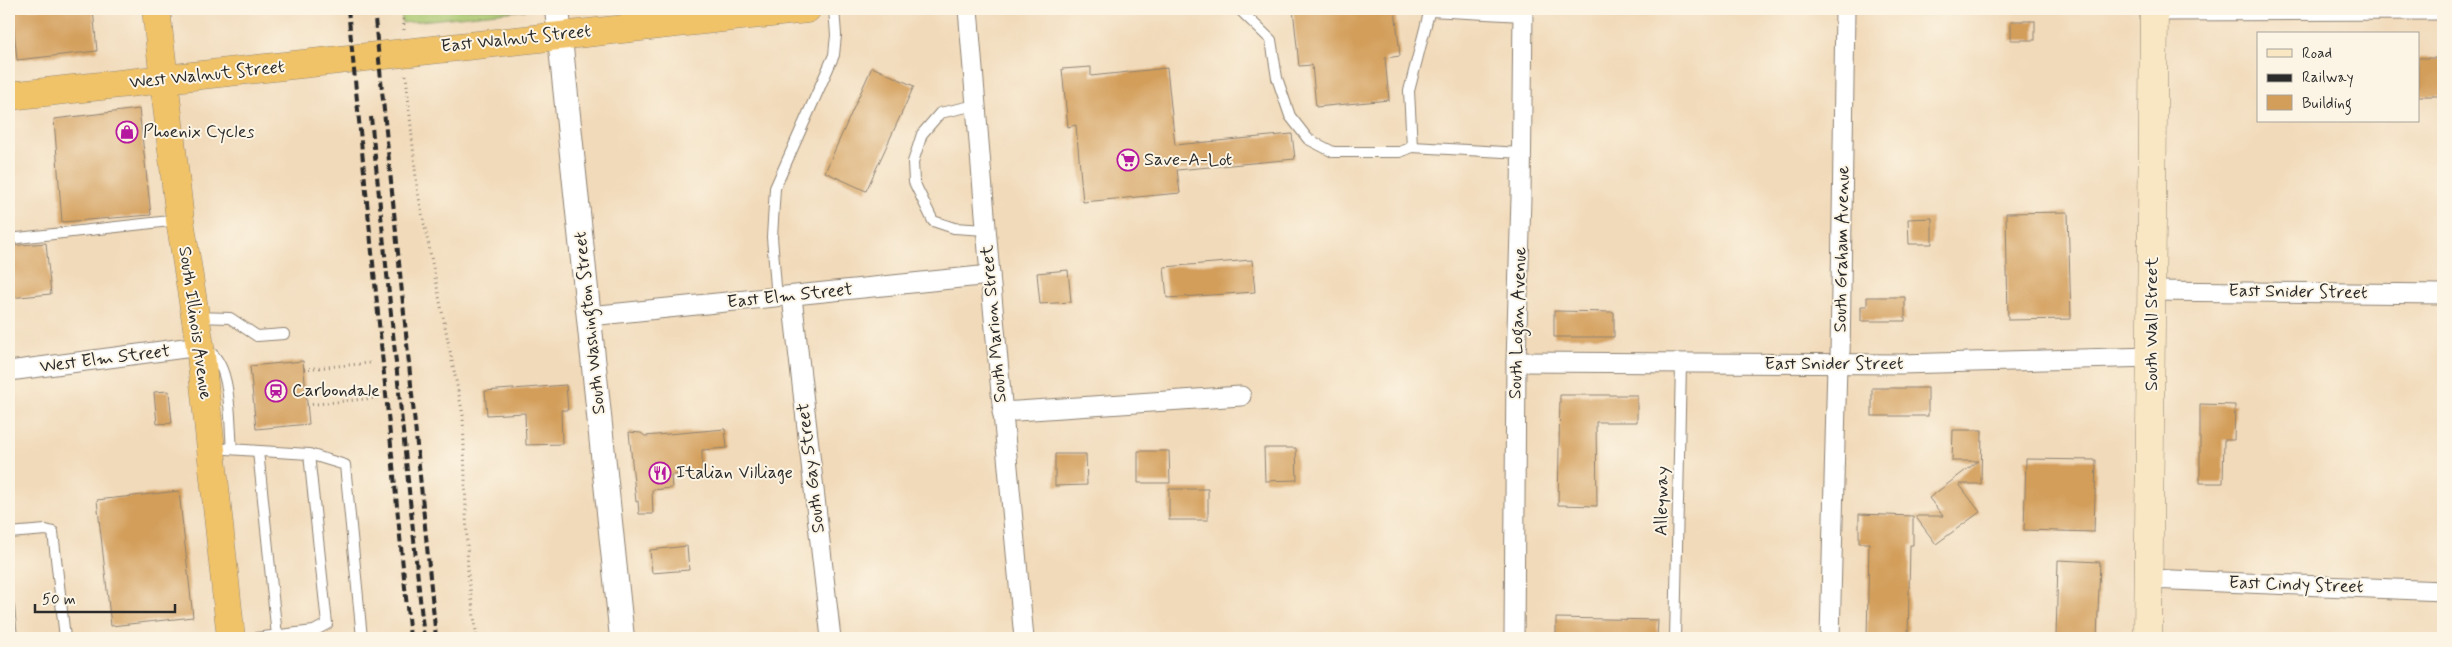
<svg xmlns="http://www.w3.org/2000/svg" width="2452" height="647" font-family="Mynerve,sans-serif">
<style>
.green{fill:#a8c66d;stroke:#6a784c}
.building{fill:#d39e5a}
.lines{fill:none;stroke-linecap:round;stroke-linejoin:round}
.service-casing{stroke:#8e8272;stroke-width:12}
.minor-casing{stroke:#8e8272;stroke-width:21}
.tertiary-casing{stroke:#8e8272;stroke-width:26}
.secondary-casing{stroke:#8e8272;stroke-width:29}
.trunk-casing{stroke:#8e8272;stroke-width:29}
.path{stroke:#8e8272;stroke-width:3;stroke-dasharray:1 4;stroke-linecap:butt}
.service{stroke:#fff;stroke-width:10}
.minor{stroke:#fff;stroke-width:19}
.tertiary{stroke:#fff;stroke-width:24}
.secondary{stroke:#f9e7c3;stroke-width:28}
.trunk{stroke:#f1c369;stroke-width:28}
.rail{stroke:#2b2b2b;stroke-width:4;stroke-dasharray:8 4;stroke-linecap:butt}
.labels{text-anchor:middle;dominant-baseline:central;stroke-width:4;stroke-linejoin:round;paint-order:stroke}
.street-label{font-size:18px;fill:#2b2b2b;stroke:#fcf5e5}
.poi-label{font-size:18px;fill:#2b2b2b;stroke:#fcf5e5;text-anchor:start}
</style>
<rect width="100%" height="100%" fill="#fcf5e5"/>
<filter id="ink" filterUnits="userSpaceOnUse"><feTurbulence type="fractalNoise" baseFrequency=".02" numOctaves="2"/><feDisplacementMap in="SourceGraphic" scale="10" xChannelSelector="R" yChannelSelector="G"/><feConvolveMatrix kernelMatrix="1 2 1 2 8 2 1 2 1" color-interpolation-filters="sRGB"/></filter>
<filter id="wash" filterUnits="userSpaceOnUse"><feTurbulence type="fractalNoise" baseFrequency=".0096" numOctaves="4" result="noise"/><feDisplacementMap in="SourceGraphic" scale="20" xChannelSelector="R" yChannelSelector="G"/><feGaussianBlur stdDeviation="1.12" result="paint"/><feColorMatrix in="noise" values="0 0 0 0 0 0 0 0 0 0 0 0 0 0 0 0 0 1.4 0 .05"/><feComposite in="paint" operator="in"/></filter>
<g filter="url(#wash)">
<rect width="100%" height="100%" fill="#f1daba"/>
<path class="green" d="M 401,9 L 526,9 L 526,10 L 402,23 Z"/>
<g id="blocks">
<g class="building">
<path d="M 12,9 L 93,9 L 97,51 L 17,60 Z"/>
<path d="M 1293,9 L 1395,9 L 1400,56 L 1385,58 L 1389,100 L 1316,107 L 1312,65 L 1299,66 Z"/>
<rect x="2011" y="21" width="24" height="19"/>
<rect x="2418" y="58" width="25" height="38"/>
<path d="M 872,67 L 914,86 L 866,191 L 825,172 Z"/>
<path d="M 1091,67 L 1091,76 L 1167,68 L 1175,145 L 1292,134 L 1295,159 L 1177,170 L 1180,193 L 1083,202 L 1076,125 L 1068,127 L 1062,69 Z"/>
<path d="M 139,109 L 151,215 L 62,222 L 54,119 Z"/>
<path d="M 2068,212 L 2071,319 L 2008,320 L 2006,213 Z"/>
<path d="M 1932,218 L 1932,244 L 1909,244 L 1908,219 Z"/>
<path d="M 46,243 L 51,294 L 9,298 L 9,246 Z"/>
<path d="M 1252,260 L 1255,292 L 1167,298 L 1164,267 Z"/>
<path d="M 1068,270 L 1071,302 L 1040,304 L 1037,273 Z"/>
<path d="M 1867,297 L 1905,297 L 1905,321 L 1861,321 L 1861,306 L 1867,306 Z"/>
<path d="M 1554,311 L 1614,312 L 1614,337 L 1554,337 Z"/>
<path d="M 303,361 L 309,424 L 256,429 L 250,366 Z"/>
<path d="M 566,385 L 568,410 L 561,410 L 562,444 L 526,445 L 525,413 L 487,415 L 485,391 Z"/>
<rect x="1872" y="388" width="56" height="28"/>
<path d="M 169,391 L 172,423 L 157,424 L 154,392 Z"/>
<path d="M 1560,395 L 1637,395 L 1637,422 L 1596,422 L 1597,506 L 1558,505 Z"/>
<path d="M 2200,404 L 2235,405 L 2234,440 L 2224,440 L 2223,483 L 2200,483 Z"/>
<path d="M 725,429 L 727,448 L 702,450 L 702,472 L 671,475 L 672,488 L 652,490 L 653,514 L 639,514 L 638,501 L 636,502 L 629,432 L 641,433 L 645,436 Z"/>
<path d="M 1953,430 L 1982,430 L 1981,484 L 1959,484 L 1980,512 L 1936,544 L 1915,516 L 1943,516 L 1929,498 L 1978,461 L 1952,461 Z"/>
<path d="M 1264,448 L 1296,448 L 1297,480 L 1265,481 Z"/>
<path d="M 1138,451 L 1169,451 L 1170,483 L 1138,483 Z"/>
<path d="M 1055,454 L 1086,454 L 1087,485 L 1055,486 Z"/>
<path d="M 2026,459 L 2096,460 L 2094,532 L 2024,530 Z"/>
<rect x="1169" y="489" width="39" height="31"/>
<path d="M 179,491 L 193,617 L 111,626 L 97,500 Z"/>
<path d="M 1859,514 L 1913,516 L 1913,545 L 1910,545 L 1908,638 L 1867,638 L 1869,543 L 1859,543 Z"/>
<path d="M 687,546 L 689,570 L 652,573 L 650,550 Z"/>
<path d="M 2058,560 L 2100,562 L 2097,638 L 2056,638 Z"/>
<path d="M 1556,618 L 1658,620 L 1657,638 L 1556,638 Z"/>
</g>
</g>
</g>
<g filter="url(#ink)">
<use href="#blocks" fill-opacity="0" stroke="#8e8272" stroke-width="1"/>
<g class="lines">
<g class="service-casing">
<g id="service">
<path d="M 1239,9 L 1271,40 L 1277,78 L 1290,116 L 1308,139 L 1333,152 L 1400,152 L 1412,147 L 1409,91 L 1430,9"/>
<path d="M 1430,11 L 1523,16"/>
<path d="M 976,105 L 940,113 L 922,134 L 913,162 L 914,182 L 933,221 L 954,228 L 986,230"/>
<path d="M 1412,147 L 1522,153"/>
<path d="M 9,239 L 179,220"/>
<path d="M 777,299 L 772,237 L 775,188 L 834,55 L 836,35 L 834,9"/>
<path d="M 196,317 L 230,318 L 257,336 L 284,334"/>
<path d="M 205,349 C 233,361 229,422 232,449"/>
<path d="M 211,448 L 309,454 L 345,465 L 362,638"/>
<path d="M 258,451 L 277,636"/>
<path d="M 9,533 L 46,530 L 53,532 L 65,638"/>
<path d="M 9,607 L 12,638"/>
<path d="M 255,638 L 314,631 L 327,624 L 309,454"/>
<path d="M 1675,638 L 1681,364"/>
</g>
</g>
<g class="minor-casing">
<g id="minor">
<path d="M 968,9 L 990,275 L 1024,638"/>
<path d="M 2154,11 L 2443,10"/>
<path d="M 2152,291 L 2443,294"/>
<path d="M 792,297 L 831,638"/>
<path d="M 590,316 L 990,275"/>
<path d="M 1516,362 L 1901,364 L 2152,357"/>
<path d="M 9,371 L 200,346"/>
<path d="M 1002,412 L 1241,396"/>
<path d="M 2149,579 L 2443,591"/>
<path d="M 1514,638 L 1516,362 L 1521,198 L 1523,9"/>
<path d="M 1830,638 L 1837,364 L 1840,359 L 1845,9"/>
</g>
</g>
<g class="tertiary-casing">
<path id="tertiary" d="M 557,9 L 622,638"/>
</g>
<g class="secondary-casing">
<path id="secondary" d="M 2148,638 L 2154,9"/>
</g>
<g class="trunk-casing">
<g id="trunk">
<path d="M 156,9 L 180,220 L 200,346 L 231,638"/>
<path d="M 9,96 L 807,9"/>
</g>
</g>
<g class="path">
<path d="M 403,9 L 404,31"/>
<path d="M 406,75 L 417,188 L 463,415 L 468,574 L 477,638"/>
<path d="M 304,369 L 370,363"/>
<path d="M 307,405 L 374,398"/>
</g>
<use href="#service" class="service"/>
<use href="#minor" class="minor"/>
<use href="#tertiary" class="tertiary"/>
<use href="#secondary" class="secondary"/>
<use href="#trunk" class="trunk"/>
<g class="rail">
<path d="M 348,9 L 410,638"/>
<path d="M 374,9 L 436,638"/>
<path d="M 371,117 L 424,638"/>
</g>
</g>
</g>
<defs>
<g id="shop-ring" transform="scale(1.125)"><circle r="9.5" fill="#fcf5e5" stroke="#b5179e" stroke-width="1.5"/><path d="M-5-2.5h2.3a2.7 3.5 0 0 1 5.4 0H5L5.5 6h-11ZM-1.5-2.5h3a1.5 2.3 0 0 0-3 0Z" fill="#b5179e"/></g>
<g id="supermarket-ring" transform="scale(1.125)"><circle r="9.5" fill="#fcf5e5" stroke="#b5179e" stroke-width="1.5"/><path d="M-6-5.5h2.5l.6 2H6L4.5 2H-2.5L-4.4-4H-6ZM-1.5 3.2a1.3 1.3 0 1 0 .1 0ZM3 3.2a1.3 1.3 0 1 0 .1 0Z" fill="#b5179e"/></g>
<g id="station-ring" transform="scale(1.125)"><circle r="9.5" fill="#fcf5e5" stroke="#b5179e" stroke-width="1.5"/><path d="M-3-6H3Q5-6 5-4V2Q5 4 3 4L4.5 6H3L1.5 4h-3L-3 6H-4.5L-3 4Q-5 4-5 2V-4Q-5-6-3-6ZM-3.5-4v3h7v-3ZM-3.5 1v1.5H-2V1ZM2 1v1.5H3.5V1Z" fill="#b5179e"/></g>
<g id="restaurant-ring" transform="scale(1.125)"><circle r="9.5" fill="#fcf5e5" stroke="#b5179e" stroke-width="1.5"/><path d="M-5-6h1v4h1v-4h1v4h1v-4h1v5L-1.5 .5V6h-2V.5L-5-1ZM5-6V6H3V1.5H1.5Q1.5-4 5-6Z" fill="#b5179e"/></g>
</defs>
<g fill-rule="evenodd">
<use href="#shop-ring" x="127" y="132"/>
<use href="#supermarket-ring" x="1128" y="160"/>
<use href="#station-ring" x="276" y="391"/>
<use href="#restaurant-ring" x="660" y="473"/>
</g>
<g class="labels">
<g class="street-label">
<text transform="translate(516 39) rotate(-6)">East Walnut Street</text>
<text transform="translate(207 75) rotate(-6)">West Walnut Street</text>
<text transform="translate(1842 249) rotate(-89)">South Graham Avenue</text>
<text transform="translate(2298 292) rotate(1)">East Snider Street</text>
<text transform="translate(790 296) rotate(-6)">East Elm Street</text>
<text transform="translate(195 323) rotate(82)">South Illinois Avenue</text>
<text transform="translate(590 323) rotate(-96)">South Washington Street</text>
<text transform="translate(1518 323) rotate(-88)">South Logan Avenue</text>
<text transform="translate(994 324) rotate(-95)">South Marion Street</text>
<text transform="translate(2152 324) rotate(-90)">South Wall Street</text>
<text transform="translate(105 359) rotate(-7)">West Elm Street</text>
<text x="1834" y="364">East Snider Street</text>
<text transform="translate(811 468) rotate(-97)">South Gay Street</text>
<text transform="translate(1662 501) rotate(-89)">Alleyway</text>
<text transform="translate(2296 585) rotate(2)">East Cindy Street</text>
</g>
<g class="poi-label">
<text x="143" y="132">Phoenix Cycles</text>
<text x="1144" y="160">Save-A-Lot</text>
<text x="292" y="391">Carbondale</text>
<text x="676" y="473">Italian Villiage</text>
</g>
</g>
<rect width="2452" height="647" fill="none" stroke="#fcf5e5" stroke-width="30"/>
<rect x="2257" y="32" width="162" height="90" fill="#fcf5e5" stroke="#a8a49b"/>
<rect x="2267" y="49" width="25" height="8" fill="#f9e7c3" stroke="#a8a49b"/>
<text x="2302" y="58" font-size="15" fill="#2b2b2b">Road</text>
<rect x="2267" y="74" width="25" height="8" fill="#2b2b2b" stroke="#a8a49b"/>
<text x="2302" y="82" font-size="15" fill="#2b2b2b">Railway</text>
<rect x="2267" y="95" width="25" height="15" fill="#d39e5a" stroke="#a8a49b"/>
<text x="2302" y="108" font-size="15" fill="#2b2b2b">Building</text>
<path d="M35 604v8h140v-8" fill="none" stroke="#2b2b2b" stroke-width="2.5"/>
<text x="42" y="604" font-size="15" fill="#2b2b2b" stroke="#fcf5e5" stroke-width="4" paint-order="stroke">50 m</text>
</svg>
